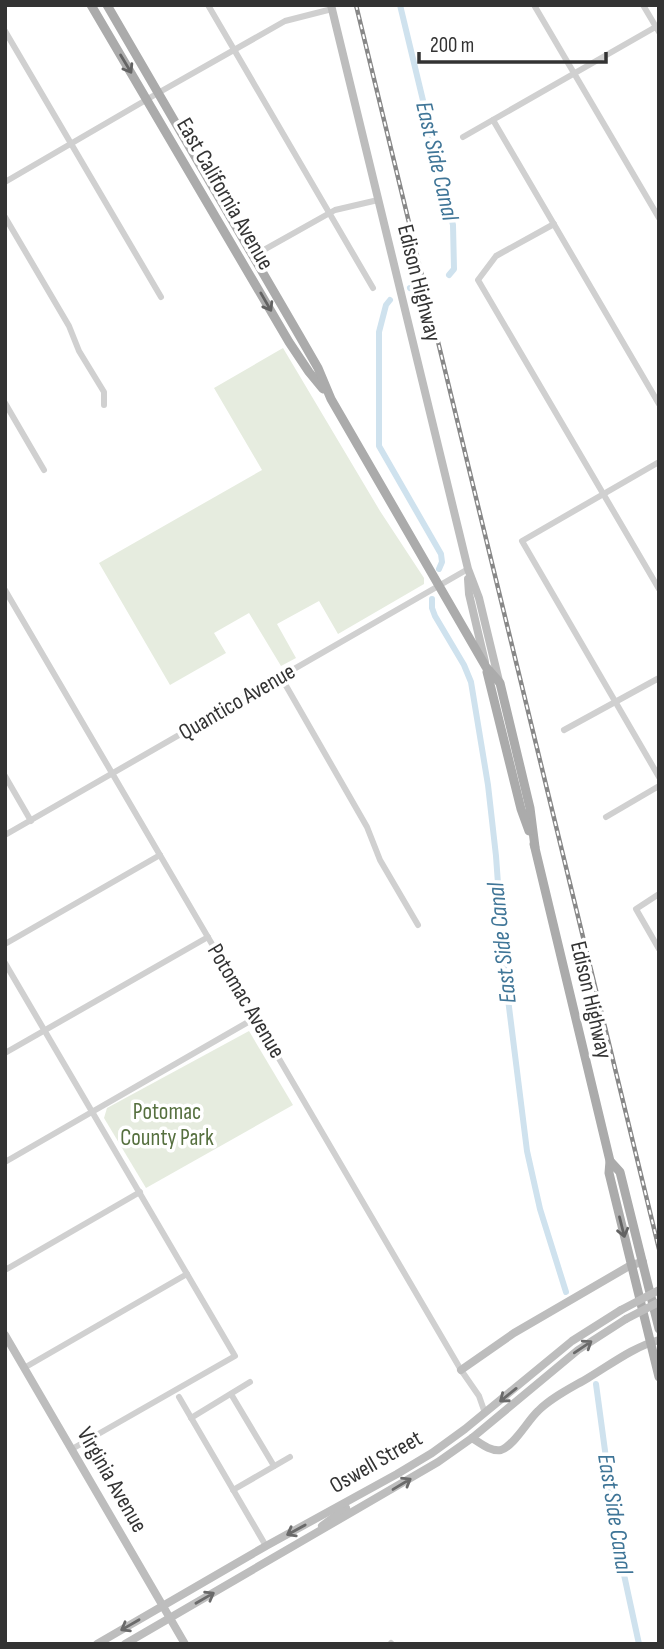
<svg xmlns="http://www.w3.org/2000/svg" width="664" height="1649" font-family="'Sofia Sans Condensed',sans-serif">
<style>
.green{fill:#e6ecdf}
.lines{fill:none;stroke-linecap:round;stroke-linejoin:round}
.canal{stroke:#cfe2ee;stroke-width:6}
.street{stroke:#d0d0d0;stroke-width:6}
.secondary{stroke:#bdbdbd;stroke-width:8}
.primary{stroke:#ababab;stroke-width:9}
.rail-casing{stroke:#888;stroke-width:4.5}
.rail{stroke:#fff;stroke-width:2;stroke-dasharray:5;stroke-linecap:butt}
.secondary-bridge{stroke:#bdbdbd;stroke-width:8}
.oneway{stroke:#636363}
.oneway2{stroke:#6a6a6a}
.labels{text-anchor:middle;dominant-baseline:central;stroke-width:7;stroke-linejoin:round;paint-order:stroke}
.street-label{font-size:23px;fill:#333;stroke:#fff}
.park-label{font-size:23px;fill:#56703f;stroke:#fff}
.water-label{font-size:24px;font-style:italic;fill:#3f7597;stroke:#fff}
</style>
<rect width="100%" height="100%" fill="#fff"/>
<g class="green">
<path d="M 283,348 L 380,511 L 424,578 L 424,584 L 338,634 L 319,601 L 277,624 L 296,658 L 281,666 L 249,613 L 214,633 L 226,653 L 170,685 L 99,563 L 262,470 L 214,388 Z"/>
<path d="M 249,1031 L 293,1105 L 146,1188 L 104,1118 L 107,1108 Z"/>
</g>
<g class="lines">
<g class="canal">
<path d="M 400,5 L 453,225 L 454,269 L 449,275"/>
<path d="M 410,288 L 421,282"/>
<path d="M 390,300 L 386,305 L 379,332 L 379,446 L 441,554 L 442,562 L 439,569"/>
<path d="M 432,599 L 432,608 L 435,616 L 464,665 L 471,682 L 488,785 L 496,856 L 504,967 L 527,1151 L 540,1209 L 566,1292"/>
<path d="M 596,1384 L 618,1547 L 639,1644"/>
</g>
<g class="street">
<path d="M 208,5 L 373,288"/>
<path d="M 534,5 L 659,218"/>
<path d="M 643,5 L 659,32"/>
<path d="M 5,31 L 161,297"/>
<path d="M 493,120 L 659,404"/>
<path d="M 463,137 L 659,25"/>
<path d="M 5,182 L 158,93 L 285,21 L 332,9"/>
<path d="M 5,217 L 69,326 L 79,351 L 104,392 L 104,405"/>
<path d="M 554,224 L 496,256 L 478,280 L 659,589"/>
<path d="M 253,256 L 335,210 L 378,200"/>
<path d="M 5,403 L 44,470"/>
<path d="M 659,462 L 522,541 L 659,777"/>
<path d="M 5,590 L 461,1370 L 479,1396 L 485,1413"/>
<path d="M 281,677 L 367,827 L 380,860 L 418,925"/>
<path d="M 564,730 L 659,678"/>
<path d="M 5,776 L 31,821"/>
<path d="M 606,817 L 659,786"/>
<path d="M 5,835 L 468,569"/>
<path d="M 659,894 L 636,909 L 659,949"/>
<path d="M 5,944 L 160,855"/>
<path d="M 5,963 L 235,1356 L 72,1449"/>
<path d="M 5,1053 L 208,937"/>
<path d="M 5,1162 L 255,1018"/>
<path d="M 5,1270 L 140,1192"/>
<path d="M 24,1368 L 187,1274"/>
<path d="M 231,1394 L 274,1466"/>
<path d="M 179,1397 L 266,1546"/>
<path d="M 191,1418 L 250,1382"/>
<path d="M 233,1490 L 290,1457"/>
<path d="M 391,1643 L 392,1644"/>
</g>
<g class="secondary">
<path d="M 331,5 L 468,569 L 479,598 L 499,681"/>
<path d="M 468,579 L 469,594 L 485,662"/>
<path d="M 5,1335 L 185,1644"/>
<path d="M 461,1370 L 514,1333 L 631,1265 L 643,1262"/>
<path d="M 472,1438 C 480,1443 491,1452 501,1450 C 514,1446 528,1420 538,1411 C 552,1397 571,1388 588,1378 C 610,1365 633,1347 659,1340"/>
<path d="M 322,1526 L 346,1508"/>
<path d="M 97,1644 L 266,1546 L 397,1474 L 432,1453 L 465,1429 L 572,1341 L 621,1310"/>
<path d="M 125,1644 L 438,1462 L 472,1438 L 578,1350 L 626,1319"/>
</g>
<g class="primary">
<path d="M 91,5 L 289,342 L 309,372 L 323,389"/>
<path d="M 107,5 L 299,335 L 318,368 L 331,399 L 486,667 L 500,683 L 530,808 L 535,847"/>
<path d="M 487,672 L 521,809 L 529,831"/>
<path d="M 534,844 L 610,1161 L 609,1173 L 659,1377"/>
<path d="M 610,1161 L 620,1172 L 659,1329"/>
</g>
<g class="rail-casing">
<path id="rail" d="M 356,5 L 659,1249"/>
</g>
<use href="#rail" class="rail"/>
<g class="secondary-bridge">
<path d="M 621,1310 L 659,1290"/>
<path d="M 626,1319 L 659,1302"/>
</g>
</g>
<defs><path id="oneway-shaft" d="M-6 0H5M1.5-3L5.5 0L1.5 3" fill="none" stroke-width="1.6" stroke-linecap="round" stroke-linejoin="round" transform="scale(1.75)"/></defs>
<g class="oneway">
<use href="#oneway-shaft" transform="translate(126 64) rotate(59)"/>
<use href="#oneway-shaft" transform="translate(266 302) rotate(60)"/>
<use href="#oneway-shaft" transform="translate(622 1227) rotate(76)"/>
</g>
<g class="oneway2">
<use href="#oneway-shaft" transform="translate(583 1347) rotate(-34)"/>
<use href="#oneway-shaft" transform="translate(508 1395) rotate(141)"/>
<use href="#oneway-shaft" transform="translate(402 1484) rotate(-31)"/>
<use href="#oneway-shaft" transform="translate(296 1530) rotate(151)"/>
<use href="#oneway-shaft" transform="translate(205 1598) rotate(-30)"/>
<use href="#oneway-shaft" transform="translate(130 1625) rotate(150)"/>
</g>
<g class="labels">
<g class="street-label">
<text transform="translate(225 194) rotate(60)">East California Avenue</text>
<text transform="translate(419 283) rotate(76)">Edison Highway</text>
<text transform="translate(237 702) rotate(-30)">Quantico Avenue</text>
<text transform="translate(591 1000) rotate(77)">Edison Highway</text>
<text transform="translate(246 1001) rotate(59)">Potomac Avenue</text>
<text transform="translate(376 1462) rotate(-30)">Oswell Street</text>
<text transform="translate(112 1480) rotate(60)">Virginia Avenue</text>
</g>
<g class="park-label">
<text x="167" y="1112">Potomac<tspan x="167" dy="26">County Park</tspan></text>
</g>
<g class="water-label">
<text transform="translate(437 161) rotate(77)">East Side Canal</text>
<text transform="translate(502 943) rotate(-96)">East Side Canal</text>
<text transform="translate(615 1514) rotate(81)">East Side Canal</text>
</g>
</g>
<rect width="664" height="1649" fill="none" stroke="#333333" stroke-width="14"/>
<path d="M419 52v10h187v-10" fill="none" stroke="#333333" stroke-width="3.5"/>
<text x="430" y="52" font-size="21" fill="#333333" stroke="#ffffff" stroke-width="5" paint-order="stroke">200 m</text>
</svg>
